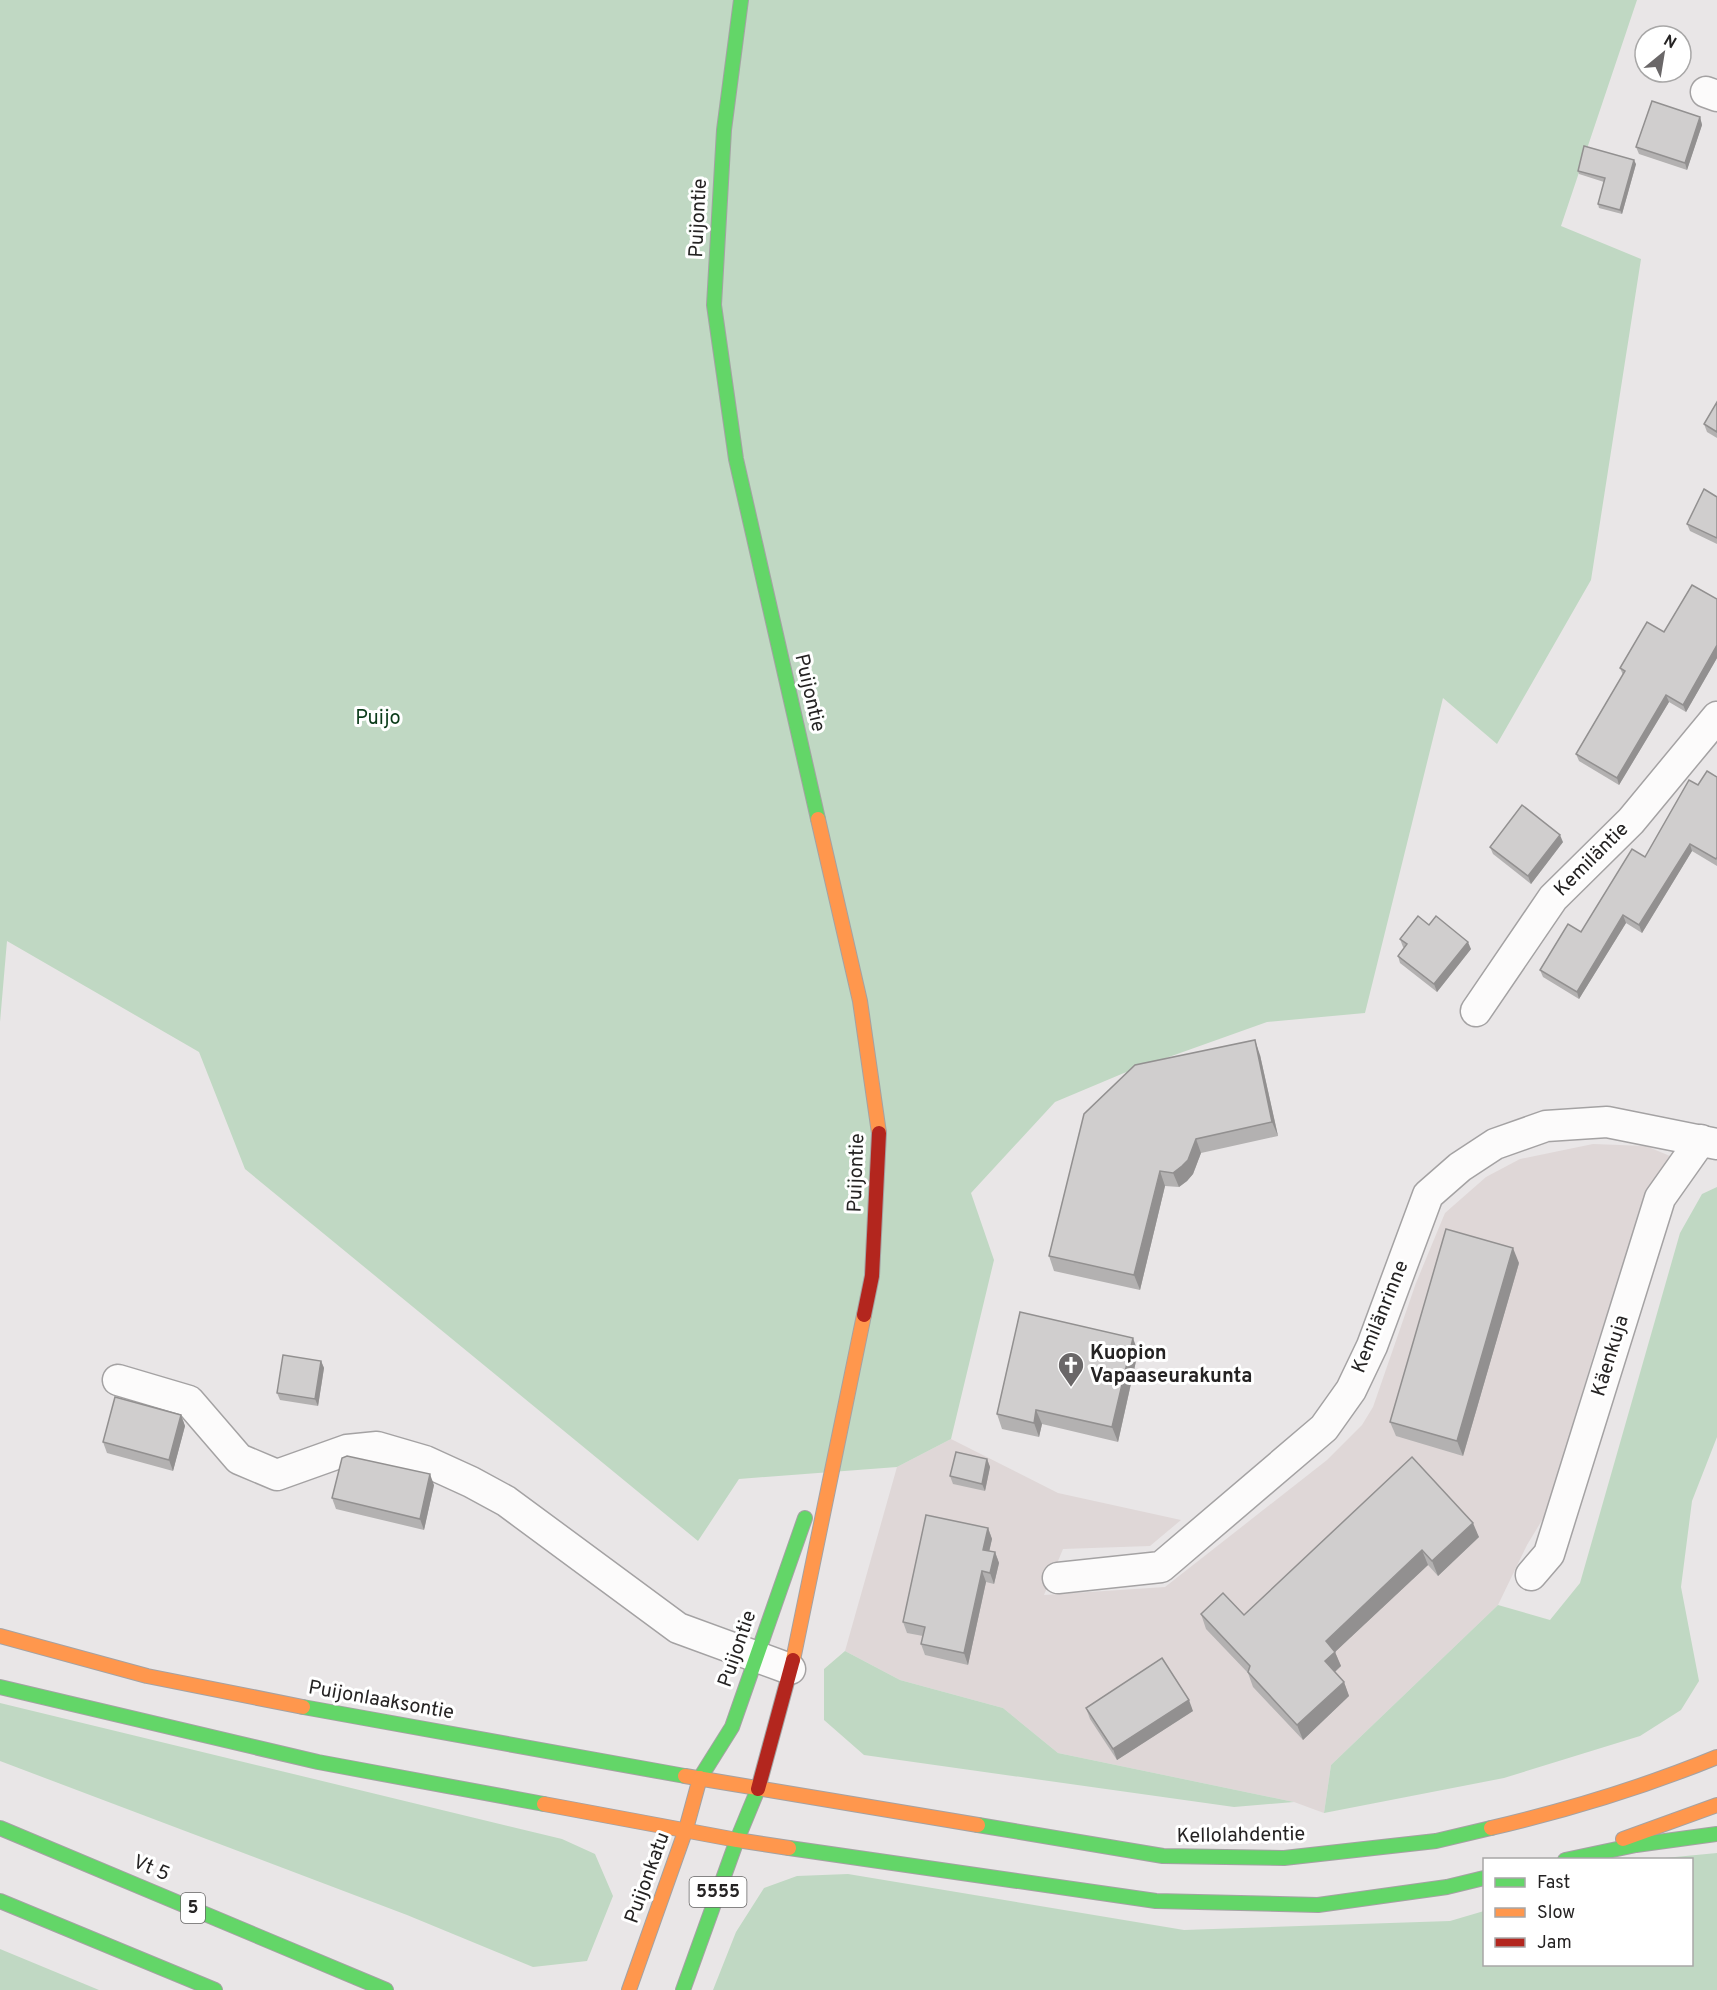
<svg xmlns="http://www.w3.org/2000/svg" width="1717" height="1990" font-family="Overpass,sans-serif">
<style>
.built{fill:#dfd7d7}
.green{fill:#c0d8c3}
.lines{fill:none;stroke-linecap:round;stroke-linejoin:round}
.street-casing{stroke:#a4a2a3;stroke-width:33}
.fast-casing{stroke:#a4a2a3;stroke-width:16}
.slow-casing{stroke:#a4a2a3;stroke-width:16}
.jam-casing{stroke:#a4a2a3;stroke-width:16}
.street{stroke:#fcfbfb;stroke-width:30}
.fast{stroke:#63d668;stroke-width:14}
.slow{stroke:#ff974d;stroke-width:14}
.jam{stroke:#b3261e;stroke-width:14}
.wall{fill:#b3b1b1}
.shaded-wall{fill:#929090}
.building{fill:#d0cece;stroke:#929090;stroke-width:1.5}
.labels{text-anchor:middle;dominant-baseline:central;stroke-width:6;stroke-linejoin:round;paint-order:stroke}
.shield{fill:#fff;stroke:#666565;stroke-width:1.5}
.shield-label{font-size:18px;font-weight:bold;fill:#252323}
.street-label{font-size:20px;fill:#252323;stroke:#fff}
.park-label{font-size:20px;fill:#0b3c1a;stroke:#fff}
.poi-label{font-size:20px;font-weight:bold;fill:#252323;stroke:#fff;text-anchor:start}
</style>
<rect width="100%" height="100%" fill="#e9e6e7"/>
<path class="built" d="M 1593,1144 L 1646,1146 L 1670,1156 L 1654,1185 L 1643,1210 L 1594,1353 L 1547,1512 L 1527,1545 L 1498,1605 L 1331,1765 L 1324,1813 L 1294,1802 L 1058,1753 L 1003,1708 L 900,1680 L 845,1651 L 897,1467 L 951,1439 L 1058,1493 L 1181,1520 L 1150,1546 L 1063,1549 L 1044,1595 L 1165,1587 L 1327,1460 L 1362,1425 L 1373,1407 L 1416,1283 L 1445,1213 L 1486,1177 L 1520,1159 Z"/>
<g class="green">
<path d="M 0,0 L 1637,0 L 1561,226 L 1641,259 L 1591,580 L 1497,744 L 1443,698 L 1365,1013 L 1267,1022 L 1124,1073 L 1055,1102 L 971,1193 L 994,1260 L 951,1439 L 897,1467 L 739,1479 L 698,1541 L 245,1169 L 199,1052 L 7,941 L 0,1022 Z"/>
<path d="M 1717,1187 L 1717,1437 L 1692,1501 L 1681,1587 L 1699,1681 L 1681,1710 L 1640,1736 L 1504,1778 L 1324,1813 L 1331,1765 L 1498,1605 L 1550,1620 L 1580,1583 L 1680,1233 L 1702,1194 Z"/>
<path d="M 845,1651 L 900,1680 L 1003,1708 L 1058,1753 L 1294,1802 L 1234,1807 L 864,1755 L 824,1720 L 824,1669 Z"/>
<path d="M 0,1703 L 562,1839 L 595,1854 L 613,1896 L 587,1961 L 533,1967 L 407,1915 L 0,1761 Z"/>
<path d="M 1717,1853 L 1717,1990 L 713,1990 L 736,1932 L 764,1888 L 797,1876 L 848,1874 L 1184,1930 L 1450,1921 L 1484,1911 L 1484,1964 L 1692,1964 L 1692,1860 L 1654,1859 Z"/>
<path d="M 0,1949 L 99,1990 L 0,1990 Z"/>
</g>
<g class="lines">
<g class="street-casing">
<g id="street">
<path d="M 1706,92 L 1717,96"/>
<path d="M 1476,1011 L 1553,898 L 1631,821 L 1717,717"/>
<path d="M 118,1380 L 189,1401 L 239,1459 L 277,1475 L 347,1450 L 377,1447 L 425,1461 L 471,1482 L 506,1501 L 678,1628 L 790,1669"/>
<path d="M 1531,1575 L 1549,1554 L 1660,1198 L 1701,1140"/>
<path d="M 1058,1578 L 1161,1567 L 1324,1428 L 1351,1390 L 1372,1346 L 1428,1195 L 1460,1167 L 1495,1144 L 1546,1126 L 1607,1122 L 1717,1144"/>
</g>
</g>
<g class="fast-casing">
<g id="fast">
<path d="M 741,0 L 724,130 L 714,305 L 736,459 L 818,819"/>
<path d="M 0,1687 L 318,1762 L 544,1804"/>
<path d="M 303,1707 L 685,1776"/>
<path d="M 700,1778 L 732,1727 L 805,1518"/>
<path d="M 978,1825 L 1163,1856 L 1284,1858 L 1436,1841 L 1491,1828"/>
<path d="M 0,1828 L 386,1990"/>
<path d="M 789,1848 L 1156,1901 L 1318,1905 L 1447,1887 L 1484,1878"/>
<path d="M 1565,1860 L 1636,1845 L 1717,1834"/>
<path d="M 0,1901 L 215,1990"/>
<path d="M 683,1990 L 737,1840 L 758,1789"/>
</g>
</g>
<g class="slow-casing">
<g id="slow">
<path d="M 818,819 L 860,1001 L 879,1133"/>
<path d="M 0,1636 L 147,1676 L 303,1707"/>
<path d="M 793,1660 L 864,1315"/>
<path d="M 685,1776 L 978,1825"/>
<path d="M 544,1804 L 737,1840 L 789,1848"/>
<path d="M 1491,1828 C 1568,1810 1644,1787 1717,1757"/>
<path d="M 1623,1839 L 1717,1805"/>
<path d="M 629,1990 L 686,1829 L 700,1778"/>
</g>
</g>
<g class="jam-casing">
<g id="jam">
<path d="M 864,1315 L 872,1276 L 879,1133"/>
<path d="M 758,1789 L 793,1660"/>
</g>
</g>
<use href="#street" class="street"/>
<use href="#fast" class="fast"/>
<use href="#slow" class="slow"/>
<use href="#jam" class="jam"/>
</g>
<g class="wall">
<path d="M 1700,117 L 1702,125 L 1687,170 L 1639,154 L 1636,147 Z"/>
<path d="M 1636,164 L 1622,214 L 1599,208 L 1598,204 L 1604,182 L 1579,174 L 1578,171 Z"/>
<path d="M 1717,402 L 1717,438 L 1707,432 L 1704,424 Z"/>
<path d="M 1717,497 L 1717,544 L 1690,531 L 1687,524 Z"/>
<path d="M 1717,599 L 1717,658 L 1686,712 L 1669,702 L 1619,785 L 1579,761 L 1576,754 L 1623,675 L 1620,668 L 1664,632 Z"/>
<path d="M 1717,777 L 1717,866 L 1692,851 L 1642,933 L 1626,923 L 1579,999 L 1543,977 L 1540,970 L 1581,932 L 1645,857 L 1698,785 Z"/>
<path d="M 1563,842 L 1531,884 L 1493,854 L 1490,847 Z"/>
<path d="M 1429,925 L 1471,949 L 1437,992 L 1400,963 L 1398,956 L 1404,948 L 1403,947 L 1400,939 Z"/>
<path d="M 1260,1055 L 1278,1136 L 1201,1153 L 1193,1174 L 1187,1181 L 1179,1187 L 1165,1186 L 1140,1290 L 1054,1271 L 1049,1256 Z"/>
<path d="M 1519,1263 L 1463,1456 L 1396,1436 L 1390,1422 Z"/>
<path d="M 1138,1352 L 1118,1442 L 1042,1424 L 1039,1437 L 1002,1429 L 997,1414 Z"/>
<path d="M 321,1361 L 324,1368 L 318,1406 L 280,1400 L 277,1393 Z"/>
<path d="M 181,1415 L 185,1426 L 173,1471 L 107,1453 L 103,1442 Z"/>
<path d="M 1412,1457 L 1479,1537 L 1438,1576 L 1428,1565 L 1335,1652 L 1341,1666 L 1335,1672 L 1344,1682 L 1349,1696 L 1303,1740 L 1253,1687 L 1248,1673 L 1206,1629 L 1201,1614 L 1244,1615 Z"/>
<path d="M 987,1459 L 990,1467 L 985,1491 L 953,1484 L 950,1476 Z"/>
<path d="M 434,1485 L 424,1530 L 336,1509 L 332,1498 Z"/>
<path d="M 988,1528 L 992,1539 L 989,1551 L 995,1552 L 999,1563 L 994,1584 L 986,1582 L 968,1665 L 925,1655 L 921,1644 L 923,1636 L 907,1633 L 903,1622 Z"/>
<path d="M 1086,1708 L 1193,1711 L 1117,1760 L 1090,1719 Z"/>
</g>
<g class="shaded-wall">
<path d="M 1700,117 L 1702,125 L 1687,170 L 1685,163 Z"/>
<path d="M 1634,160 L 1636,164 L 1622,214 L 1620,210 Z"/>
<path d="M 1717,645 L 1717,658 L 1686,712 L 1683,705 Z"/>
<path d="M 1666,695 L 1669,702 L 1619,785 L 1617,778 Z"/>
<path d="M 1560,835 L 1563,842 L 1531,884 L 1528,876 Z"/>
<path d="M 1690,844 L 1692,851 L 1642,933 L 1639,925 Z"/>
<path d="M 1623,915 L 1626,923 L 1579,999 L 1577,992 Z"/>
<path d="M 1468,942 L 1471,949 L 1437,992 L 1434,984 Z"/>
<path d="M 1255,1040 L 1260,1055 L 1278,1136 L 1272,1122 Z"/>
<path d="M 1196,1139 L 1201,1153 L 1193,1174 L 1187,1181 L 1179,1187 L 1173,1173 Z"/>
<path d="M 1160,1171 L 1165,1186 L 1140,1290 L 1134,1275 Z"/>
<path d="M 1513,1248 L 1519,1263 L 1463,1456 L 1457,1441 Z"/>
<path d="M 1133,1338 L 1138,1352 L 1118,1442 L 1112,1427 Z"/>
<path d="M 321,1361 L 324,1368 L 318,1406 L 315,1399 Z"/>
<path d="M 1036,1410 L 1042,1424 L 1039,1437 L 1034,1423 Z"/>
<path d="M 181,1415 L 185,1426 L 173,1471 L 169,1460 Z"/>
<path d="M 987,1459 L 990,1467 L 985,1491 L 982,1484 Z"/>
<path d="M 430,1474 L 434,1485 L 424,1530 L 420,1519 Z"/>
<path d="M 1473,1523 L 1479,1537 L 1438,1576 L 1432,1561 Z"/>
<path d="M 988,1528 L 992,1539 L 987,1561 L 983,1550 Z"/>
<path d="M 1422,1550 L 1428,1565 L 1335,1652 L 1341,1666 L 1330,1676 L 1325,1661 L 1326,1641 Z"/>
<path d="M 995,1552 L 999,1563 L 994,1584 L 990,1573 Z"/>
<path d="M 982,1571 L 986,1582 L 968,1665 L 964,1653 Z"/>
<path d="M 1344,1682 L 1349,1696 L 1303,1740 L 1297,1725 Z"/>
<path d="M 1189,1700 L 1193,1711 L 1117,1760 L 1113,1749 Z"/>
</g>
<g class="building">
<path d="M 1652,101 L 1700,117 L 1685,163 L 1636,147 Z"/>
<path d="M 1584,146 L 1634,160 L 1620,210 L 1598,204 L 1605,178 L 1578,171 Z"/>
<path d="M 1717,402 L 1717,432 L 1704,424 Z"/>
<path d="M 1704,489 L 1717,497 L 1717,538 L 1687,524 Z"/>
<path d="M 1692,585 L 1717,599 L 1717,645 L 1683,705 L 1666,695 L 1617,778 L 1576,754 L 1625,671 L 1620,668 L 1647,622 L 1664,632 Z"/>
<path d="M 1707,771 L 1717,777 L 1717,857 L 1716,859 L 1690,844 L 1639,925 L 1623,915 L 1577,992 L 1540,970 L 1568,924 L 1581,932 L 1632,849 L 1645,857 L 1689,780 L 1698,785 Z"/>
<path d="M 1522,805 L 1560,835 L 1528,876 L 1490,847 Z"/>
<path d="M 1418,916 L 1429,925 L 1436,916 L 1468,942 L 1434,984 L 1398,956 L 1407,944 L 1400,939 Z"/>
<path d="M 1255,1040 L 1272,1122 L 1196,1139 L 1188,1160 L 1182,1166 L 1173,1173 L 1160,1171 L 1134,1275 L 1049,1256 L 1084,1114 L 1135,1065 Z"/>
<path d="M 1446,1229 L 1513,1248 L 1457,1441 L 1390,1422 Z"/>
<path d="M 1020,1312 L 1133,1338 L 1112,1427 L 1036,1410 L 1034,1423 L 997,1414 Z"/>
<path d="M 283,1355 L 321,1361 L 315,1399 L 277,1393 Z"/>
<path d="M 115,1397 L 181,1415 L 169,1460 L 103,1442 Z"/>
<path d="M 956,1452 L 987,1459 L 982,1484 L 950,1476 Z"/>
<path d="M 347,1456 L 430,1474 L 420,1519 L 332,1498 L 342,1458 Z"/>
<path d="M 1412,1457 L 1473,1523 L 1432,1561 L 1422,1550 L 1326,1641 L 1335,1652 L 1325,1661 L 1344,1682 L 1297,1725 L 1248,1672 L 1250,1666 L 1201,1614 L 1223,1593 L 1244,1615 Z"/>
<path d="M 926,1515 L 988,1528 L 983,1550 L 995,1552 L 990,1573 L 982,1571 L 964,1653 L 921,1644 L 925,1627 L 903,1622 Z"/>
<path d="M 1162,1658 L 1189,1700 L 1113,1749 L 1086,1708 Z"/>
</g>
<defs>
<g id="church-pin" transform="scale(1.35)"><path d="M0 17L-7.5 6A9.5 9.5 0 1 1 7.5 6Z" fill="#6a6768" stroke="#fff"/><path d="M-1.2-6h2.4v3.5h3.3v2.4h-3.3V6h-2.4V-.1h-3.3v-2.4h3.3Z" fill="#fff"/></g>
</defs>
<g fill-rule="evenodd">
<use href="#church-pin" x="1071" y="1365"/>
</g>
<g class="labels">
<g class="shield">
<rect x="689.5" y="1877" width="57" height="30" rx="4.5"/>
<rect x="181" y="1893" width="24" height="30" rx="4.5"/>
</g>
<g class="shield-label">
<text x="718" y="1892">5555</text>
<text x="193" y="1908">5</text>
</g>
<g class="street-label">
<text transform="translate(699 218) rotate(-87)">Puijontie</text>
<text transform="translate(809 693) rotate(77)">Puijontie</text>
<text transform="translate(1592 860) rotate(-45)">Kemiläntie</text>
<text transform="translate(857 1173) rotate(-88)">Puijontie</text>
<text transform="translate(1381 1317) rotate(-68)">Kemilänrinne</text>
<text transform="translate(1611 1356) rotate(-73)">Käenkuja</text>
<text transform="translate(738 1649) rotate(-71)">Puijontie</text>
<text transform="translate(381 1701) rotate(10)">Puijonlaaksontie</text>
<text transform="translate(1241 1836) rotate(-1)">Kellolahdentie</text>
<text transform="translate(151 1869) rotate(23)">Vt 5</text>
<text transform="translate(648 1878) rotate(-70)">Puijonkatu</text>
</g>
<g class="park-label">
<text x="378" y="719">Puijo</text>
</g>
<g class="poi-label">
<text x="1090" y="1354">Kuopion<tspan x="1090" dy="23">Vapaaseurakunta</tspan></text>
</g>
</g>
<rect x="1483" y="1858" width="210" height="108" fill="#ffffff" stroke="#a8a7a7" stroke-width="1.5"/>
<rect x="1495" y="1878" width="30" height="9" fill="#63d668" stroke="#a8a7a7" stroke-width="1.5"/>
<text x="1537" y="1888" font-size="18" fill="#252323">Fast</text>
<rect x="1495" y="1908" width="30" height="9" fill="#ff974d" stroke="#a8a7a7" stroke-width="1.5"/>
<text x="1537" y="1918" font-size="18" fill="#252323">Slow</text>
<rect x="1495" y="1938" width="30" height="9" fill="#b3261e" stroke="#a8a7a7" stroke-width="1.5"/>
<text x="1537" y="1948" font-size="18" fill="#252323">Jam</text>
<g transform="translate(1663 54) rotate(30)"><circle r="28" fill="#ffffff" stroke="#a8a7a7" stroke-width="1.5"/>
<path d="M0-4.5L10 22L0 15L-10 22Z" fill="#6a6768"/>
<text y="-9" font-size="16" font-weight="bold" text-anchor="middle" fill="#252323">N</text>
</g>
</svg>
